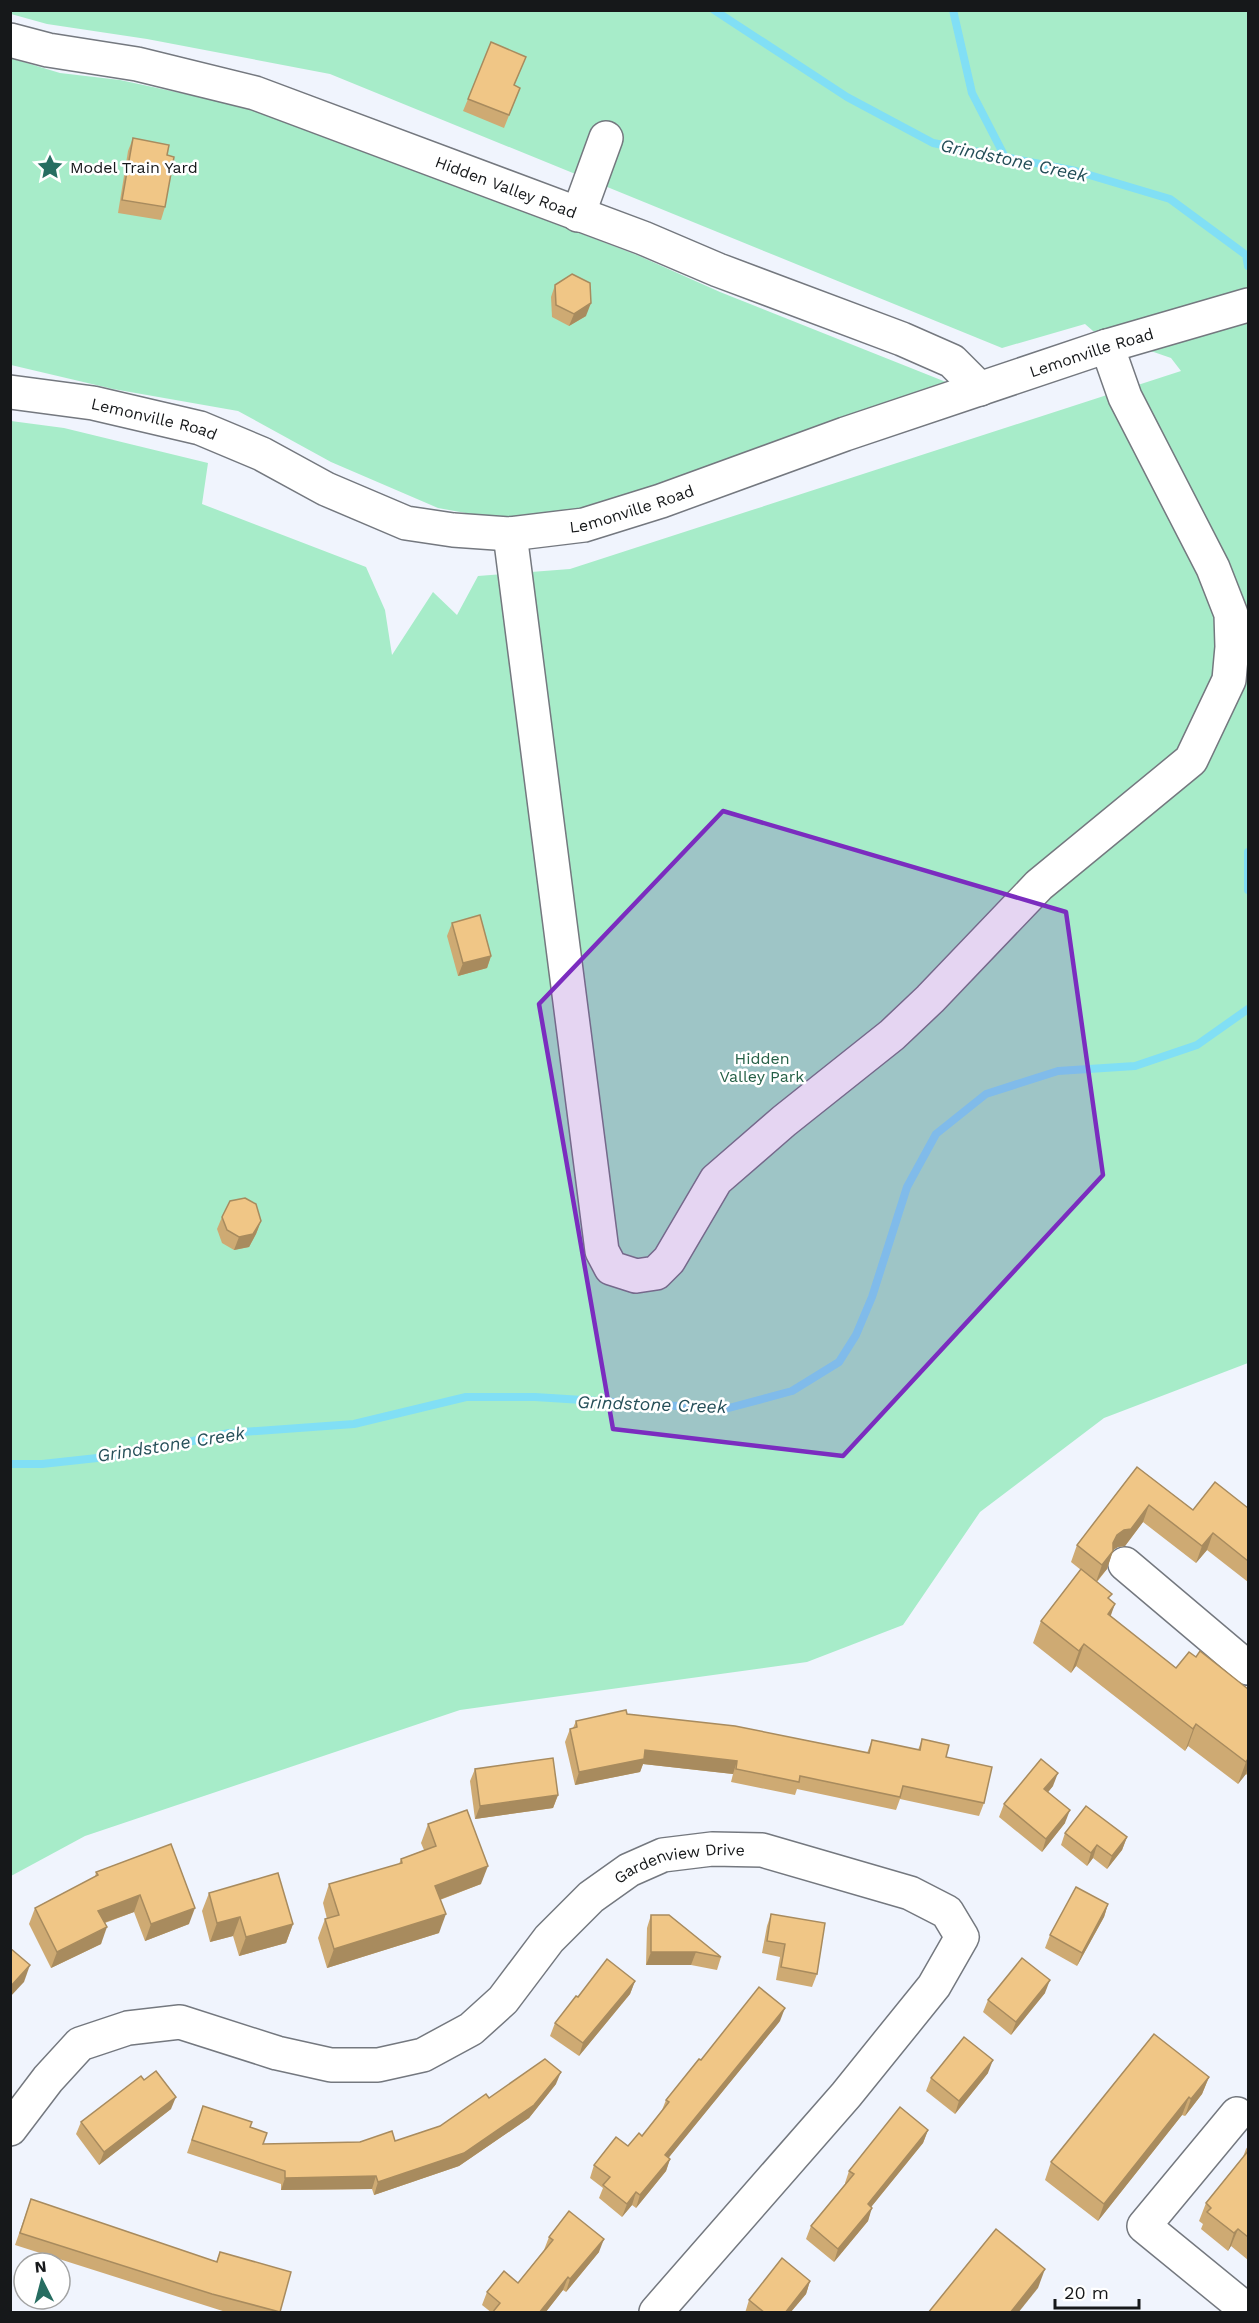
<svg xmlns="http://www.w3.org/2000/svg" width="1259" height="2323" font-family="'Work Sans',sans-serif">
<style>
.green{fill:#a7ecc9}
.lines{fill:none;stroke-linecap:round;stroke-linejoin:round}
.stream{stroke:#81dff5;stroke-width:8}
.minor-casing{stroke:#74787f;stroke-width:36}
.minor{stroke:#fff;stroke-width:33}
.wall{fill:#ceaa73}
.shaded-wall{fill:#a88b5e}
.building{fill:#f0c686;stroke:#a88b5e;stroke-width:1.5}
.marked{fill:#7b2cbf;fill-opacity:0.2;stroke:#7b2cbf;stroke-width:4.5;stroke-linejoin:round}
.labels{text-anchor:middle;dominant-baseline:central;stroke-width:5;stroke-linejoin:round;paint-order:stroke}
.poi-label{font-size:16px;fill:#16181a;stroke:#fff;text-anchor:start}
.street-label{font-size:16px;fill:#16181a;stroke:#fff}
.park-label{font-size:16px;fill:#256046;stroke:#fff}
.water-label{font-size:18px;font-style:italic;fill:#254f59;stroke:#fff}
</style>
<rect width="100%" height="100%" fill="#f0f4fd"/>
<g class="green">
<path d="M 11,11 L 1248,11 L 1248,1363 L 1104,1418 L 980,1512 L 903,1625 L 807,1662 L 460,1710 L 85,1836 L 11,1876 L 11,421 L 64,428 L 208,463 L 202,504 L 366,567 L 385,610 L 392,655 L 433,592 L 457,615 L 478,576 L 570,569 L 1181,371 L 1171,358 L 1093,331 L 1085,324 L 1002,348 L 330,74 L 147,39 L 47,24 L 11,14 Z"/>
<path d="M 10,58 L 60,73 L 120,80 L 246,107 L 292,123 L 637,255 L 720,292 L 946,382 L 755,448 L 652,489 L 570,512 L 515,522 L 438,508 L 331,462 L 238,411 L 113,389 L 11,365 Z"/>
</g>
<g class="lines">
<g class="stream">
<path d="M 714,10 L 847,97 L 933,143 L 1076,171 L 1170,199 L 1246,255 L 1248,266"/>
<path d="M 953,10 L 972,93 L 1005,157"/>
<path d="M 1248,852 L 1248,890"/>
<path d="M 10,1464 L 42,1464 L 134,1454 L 229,1433 L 354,1424 L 466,1397 L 535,1397 L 725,1409 L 792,1391 L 839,1362 L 856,1335 L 872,1297 L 907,1187 L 936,1134 L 986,1094 L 1058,1071 L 1135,1066 L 1197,1045 L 1248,1009"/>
</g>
<g class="minor-casing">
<g id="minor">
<path id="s1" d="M 10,40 L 48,50 L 137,64 L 255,93 L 643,238 L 718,270 L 902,339 L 952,361 L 980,389"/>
<path d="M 578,215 L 606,138"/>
<path id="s2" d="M 10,392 L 93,403 L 200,428 L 262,454 L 326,489 L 406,523 L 453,530 L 510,534 L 584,525 L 661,501 L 845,434 L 1107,346 L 1248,305"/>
<path d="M 510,534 L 602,1251 L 611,1268 L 636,1276 L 656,1273 L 669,1260 L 716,1180 L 784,1121 L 892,1035 L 930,999 L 1039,885 L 1191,760 L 1229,680 L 1232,647 L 1231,614 L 1213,568 L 1125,397 L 1107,346"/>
<path d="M 1125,1564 L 1248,1668"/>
<path d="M 1237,2114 L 1144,2226 L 1248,2311"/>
<path id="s3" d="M 10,2129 L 48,2079 L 80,2044 L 128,2028 L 180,2022 L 277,2053 L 331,2065 L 378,2065 L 423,2055 L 471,2029 L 503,2000 L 549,1939 L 591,1897 L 629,1870 L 663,1855 L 712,1849 L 762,1850 L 910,1893 L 947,1912 L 962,1937 L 934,1986 L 846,2095 L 656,2312"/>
</g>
</g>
<use href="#minor" class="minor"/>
</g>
<g class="wall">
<path d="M 526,57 L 514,86 L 520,88 L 504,128 L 463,111 L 468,99 Z"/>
<path d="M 133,138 L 167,155 L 165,207 L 161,220 L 118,213 L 128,151 Z"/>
<path d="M 555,285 L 586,316 L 569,326 L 552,317 L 551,297 Z"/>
<path d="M 452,923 L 491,956 L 487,968 L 458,976 L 447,936 Z"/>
<path d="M 222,1217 L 261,1221 L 256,1234 L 249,1247 L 234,1250 L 222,1243 L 217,1229 Z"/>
<path d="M 1137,1467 L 1193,1510 L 1248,1508 L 1248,1582 L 1207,1550 L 1196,1563 L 1143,1522 L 1125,1546 L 1118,1547 L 1113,1550 L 1107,1569 L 1097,1582 L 1110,1600 L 1111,1617 L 1176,1668 L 1196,1657 L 1248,1689 L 1248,1776 L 1246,1774 L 1238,1784 L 1188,1746 L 1185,1751 L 1076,1666 L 1071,1673 L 1033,1643 L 1041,1621 L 1081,1570 L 1071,1562 L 1077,1545 Z"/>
<path d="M 627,1714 L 867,1753 L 872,1740 L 918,1750 L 922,1739 L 946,1757 L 984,1803 L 979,1816 L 900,1799 L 896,1810 L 797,1789 L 795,1795 L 731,1782 L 733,1774 L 643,1764 L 640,1772 L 575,1785 L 565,1742 L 570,1729 L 573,1728 L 576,1721 Z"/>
<path d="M 475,1769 L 558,1795 L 553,1808 L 475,1819 L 470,1781 Z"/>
<path d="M 1053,1786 L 1048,1792 L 1065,1823 L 1042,1852 L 999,1817 L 1004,1804 Z"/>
<path d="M 428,1824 L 481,1884 L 440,1900 L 439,1933 L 327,1968 L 318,1938 L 325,1919 L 327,1919 L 323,1903 L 329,1884 L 399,1864 L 401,1859 L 424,1850 L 421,1843 Z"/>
<path d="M 1065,1833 L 1127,1837 L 1122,1850 L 1107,1869 L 1093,1858 L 1087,1866 L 1061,1845 Z"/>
<path d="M 171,1844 L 189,1924 L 145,1941 L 134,1912 L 105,1923 L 101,1944 L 51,1968 L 29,1924 L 35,1908 L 95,1877 L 96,1872 Z"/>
<path d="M 209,1893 L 293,1924 L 286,1943 L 239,1956 L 233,1936 L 210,1942 L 202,1911 Z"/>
<path d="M 1108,1904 L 1104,1917 L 1077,1966 L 1045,1948 L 1050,1935 Z"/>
<path d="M 771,1914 L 817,1974 L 812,1987 L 776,1980 L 780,1957 L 762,1953 L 767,1926 Z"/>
<path d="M 651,1915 L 721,1957 L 717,1970 L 691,1965 L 646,1965 L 647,1928 Z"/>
<path d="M 635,1981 L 630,1994 L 579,2056 L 550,2036 L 555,2023 L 578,1997 Z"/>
<path d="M 1045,1993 L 1011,2035 L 983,2012 L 988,2000 Z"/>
<path d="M 780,2021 L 669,2157 L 670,2159 L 666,2171 L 636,2208 L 632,2205 L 622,2217 L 599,2198 L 603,2188 L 590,2178 L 594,2165 L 628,2146 L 642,2136 L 662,2110 L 666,2100 Z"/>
<path d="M 988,2073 L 955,2114 L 926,2091 L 931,2078 Z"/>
<path d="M 1209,2077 L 1202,2094 L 1185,2116 L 1182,2115 L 1098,2221 L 1045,2180 L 1051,2162 Z"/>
<path d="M 556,2084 L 529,2118 L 459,2166 L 374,2195 L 372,2189 L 281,2190 L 281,2184 L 187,2153 L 203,2106 L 250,2127 L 263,2144 L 395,2141 L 440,2126 L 489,2098 Z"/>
<path d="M 171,2109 L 99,2165 L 76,2134 L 81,2122 Z"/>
<path d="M 928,2130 L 923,2143 L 871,2207 L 868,2221 L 834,2262 L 806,2239 L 811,2226 L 845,2184 L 845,2183 L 849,2171 Z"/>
<path d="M 1248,2146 L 1248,2260 L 1231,2246 L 1228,2251 L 1201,2229 L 1203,2224 L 1199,2221 L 1206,2203 L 1243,2157 L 1246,2149 Z"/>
<path d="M 31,2199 L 216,2262 L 220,2252 L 280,2313 L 229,2313 L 207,2306 L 15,2245 Z"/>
<path d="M 549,2237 L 599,2252 L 566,2292 L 563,2290 L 545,2313 L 492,2313 L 482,2305 L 487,2292 L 518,2283 L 544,2250 Z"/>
<path d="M 810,2281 L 806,2294 L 790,2313 L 745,2313 L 749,2300 Z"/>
</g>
<g class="shaded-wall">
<path d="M 591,303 L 586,316 L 569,326 L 574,314 Z"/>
<path d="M 491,956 L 487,968 L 458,976 L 463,963 Z"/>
<path d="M 261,1221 L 256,1234 L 249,1247 L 234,1250 L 239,1237 Z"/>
<path d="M 1149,1505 L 1143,1522 L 1125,1546 L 1118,1547 L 1110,1552 L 1113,1551 L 1107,1569 L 1096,1582 L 1102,1565 L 1117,1535 Z"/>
<path d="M 1213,1533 L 1207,1550 L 1196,1563 L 1202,1546 Z"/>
<path d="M 1115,1604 L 1107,1626 L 1108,1614 Z"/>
<path d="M 1084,1644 L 1076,1666 L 1071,1673 L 1079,1651 Z"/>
<path d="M 1196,1724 L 1188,1746 L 1185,1751 L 1193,1729 Z"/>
<path d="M 645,1750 L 737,1761 L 733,1774 L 643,1764 L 640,1772 L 575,1785 L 579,1772 Z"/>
<path d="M 1248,1759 L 1248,1767 L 1246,1774 L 1238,1784 L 1246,1762 Z"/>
<path d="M 1058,1773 L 1053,1786 L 1040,1802 L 1044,1789 Z"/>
<path d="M 558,1795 L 553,1808 L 475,1819 L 480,1806 Z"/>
<path d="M 1070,1810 L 1065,1823 L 1042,1852 L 1046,1839 Z"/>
<path d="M 1127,1837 L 1122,1850 L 1107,1869 L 1112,1856 Z"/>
<path d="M 1097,1845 L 1093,1858 L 1087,1866 L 1091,1853 Z"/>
<path d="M 488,1866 L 481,1884 L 428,1904 L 435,1886 Z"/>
<path d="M 140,1895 L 134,1912 L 92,1927 L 98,1911 Z"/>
<path d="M 1108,1904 L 1104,1917 L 1077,1966 L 1082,1953 Z"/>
<path d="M 195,1908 L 189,1924 L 145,1941 L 151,1924 Z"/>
<path d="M 446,1914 L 439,1933 L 327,1968 L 334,1949 Z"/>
<path d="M 240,1917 L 233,1936 L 210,1942 L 217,1923 Z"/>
<path d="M 293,1924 L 286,1943 L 239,1956 L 246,1937 Z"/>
<path d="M 107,1927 L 101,1944 L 51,1968 L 57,1952 Z"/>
<path d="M 651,1952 L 696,1952 L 691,1965 L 646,1965 Z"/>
<path d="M 30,1965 L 24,1982 L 10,1997 L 10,1987 Z"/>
<path d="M 1050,1980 L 1045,1993 L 1011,2035 L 1016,2022 Z"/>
<path d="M 635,1981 L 630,1994 L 579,2056 L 583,2043 Z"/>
<path d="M 785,2008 L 780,2021 L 661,2167 L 665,2155 Z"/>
<path d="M 993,2060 L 988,2073 L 955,2114 L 959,2101 Z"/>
<path d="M 561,2072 L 556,2084 L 529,2118 L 459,2166 L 374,2195 L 378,2182 Z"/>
<path d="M 1209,2077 L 1202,2094 L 1185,2116 L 1191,2099 Z"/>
<path d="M 176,2097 L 171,2109 L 99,2165 L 104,2152 Z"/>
<path d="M 1189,2097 L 1182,2115 L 1098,2221 L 1104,2204 Z"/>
<path d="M 928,2130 L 923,2143 L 863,2217 L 868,2204 Z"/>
<path d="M 670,2159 L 666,2171 L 636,2208 L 640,2195 Z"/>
<path d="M 376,2176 L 372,2189 L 281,2190 L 285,2178 Z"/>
<path d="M 636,2192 L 632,2205 L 622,2217 L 627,2204 Z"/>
<path d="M 872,2208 L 868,2221 L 834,2262 L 838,2249 Z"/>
<path d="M 1238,2229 L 1231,2246 L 1228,2251 L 1234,2233 Z"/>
<path d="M 604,2239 L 599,2252 L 566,2292 L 570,2279 Z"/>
<path d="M 1045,2269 L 1038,2288 L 1018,2313 L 1010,2313 Z"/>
<path d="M 568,2277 L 563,2290 L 545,2313 L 539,2313 Z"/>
<path d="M 810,2281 L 806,2294 L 790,2313 L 785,2313 Z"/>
</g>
<g class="building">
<path d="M 491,42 L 526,57 L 514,85 L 520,88 L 509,115 L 468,99 Z"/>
<path d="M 133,138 L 169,145 L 167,155 L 174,157 L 165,207 L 122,200 Z"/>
<path d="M 572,274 L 590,283 L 591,303 L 574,314 L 556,305 L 555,285 Z"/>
<path d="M 480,915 L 491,956 L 463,963 L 452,923 Z"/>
<path d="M 245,1198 L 256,1204 L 261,1221 L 253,1234 L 239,1237 L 227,1230 L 222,1217 L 230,1201 Z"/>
<path d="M 1137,1467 L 1193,1510 L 1215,1482 L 1248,1508 L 1248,1561 L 1213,1533 L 1202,1546 L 1149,1505 L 1131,1529 L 1124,1530 L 1117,1535 L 1113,1543 L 1113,1551 L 1102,1565 L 1077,1545 Z"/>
<path d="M 1081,1569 L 1112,1594 L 1108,1598 L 1115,1604 L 1108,1614 L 1176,1668 L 1189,1652 L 1196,1657 L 1200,1651 L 1248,1689 L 1248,1759 L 1246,1762 L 1196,1724 L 1193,1729 L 1084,1644 L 1079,1651 L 1041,1621 Z"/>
<path d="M 626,1710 L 627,1714 L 735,1726 L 869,1753 L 872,1740 L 920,1750 L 922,1739 L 949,1745 L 946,1757 L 992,1767 L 984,1803 L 903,1786 L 900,1797 L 800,1776 L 799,1782 L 736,1769 L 737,1761 L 645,1750 L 644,1759 L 579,1772 L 570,1729 L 577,1727 L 576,1721 Z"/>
<path d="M 553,1758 L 558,1795 L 480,1806 L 475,1769 Z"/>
<path d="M 1041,1759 L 1058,1773 L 1044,1789 L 1070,1810 L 1046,1839 L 1004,1804 Z"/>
<path d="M 1086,1806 L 1127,1837 L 1112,1856 L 1097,1845 L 1091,1853 L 1065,1833 Z"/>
<path d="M 467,1810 L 488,1866 L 435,1886 L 446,1914 L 334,1949 L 325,1919 L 339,1915 L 329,1884 L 402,1863 L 401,1859 L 436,1846 L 428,1824 Z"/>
<path d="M 171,1844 L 195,1908 L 151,1924 L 140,1895 L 98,1911 L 107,1927 L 57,1952 L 35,1908 L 98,1875 L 96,1872 Z"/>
<path d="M 278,1873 L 293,1924 L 246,1937 L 240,1917 L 217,1923 L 209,1893 Z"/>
<path d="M 1076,1887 L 1108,1904 L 1082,1953 L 1050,1935 Z"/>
<path d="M 771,1914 L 825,1923 L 817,1974 L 781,1967 L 785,1944 L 767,1941 Z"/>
<path d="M 651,1915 L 669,1915 L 721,1957 L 696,1952 L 651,1952 Z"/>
<path d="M 10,1948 L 30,1965 L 10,1987 Z"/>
<path d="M 1022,1958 L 1050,1980 L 1016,2022 L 988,2000 Z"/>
<path d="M 607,1959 L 635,1981 L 583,2043 L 555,2023 L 576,1996 L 578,1997 Z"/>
<path d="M 759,1987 L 785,2008 L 665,2155 L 670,2159 L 640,2195 L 636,2192 L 627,2204 L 603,2185 L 610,2177 L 594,2165 L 616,2137 L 628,2146 L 639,2133 L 642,2136 L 669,2102 L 666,2100 L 699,2059 L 701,2060 Z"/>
<path d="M 1154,2034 L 1209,2077 L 1191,2099 L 1189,2097 L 1104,2204 L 1051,2162 Z"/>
<path d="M 964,2037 L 993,2060 L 959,2101 L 931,2078 Z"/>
<path d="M 545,2059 L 561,2072 L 534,2105 L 464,2153 L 378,2182 L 376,2176 L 285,2178 L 285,2171 L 192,2140 L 203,2106 L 252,2122 L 250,2127 L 267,2133 L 263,2144 L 360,2142 L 392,2131 L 395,2141 L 440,2126 L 486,2094 L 489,2098 Z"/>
<path d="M 156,2071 L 176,2097 L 104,2152 L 81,2122 L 141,2076 L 144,2080 Z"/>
<path d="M 900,2107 L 928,2130 L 868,2204 L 872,2208 L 838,2249 L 811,2226 L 854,2174 L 849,2171 Z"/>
<path d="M 1248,2151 L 1248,2237 L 1238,2229 L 1234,2233 L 1207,2212 L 1211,2208 L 1206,2203 Z"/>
<path d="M 31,2199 L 217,2262 L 220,2252 L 291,2272 L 280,2312 L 212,2294 L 20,2233 Z"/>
<path d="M 569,2211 L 604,2239 L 570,2279 L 568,2277 L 539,2313 L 492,2313 L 500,2303 L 487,2292 L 504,2271 L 518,2283 L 553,2240 L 549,2237 Z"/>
<path d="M 996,2229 L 1045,2269 L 1010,2313 L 928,2313 Z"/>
<path d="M 782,2258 L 810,2281 L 785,2313 L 765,2313 L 749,2300 Z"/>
</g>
<path class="marked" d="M 723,811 L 1066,912 L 1103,1175 L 843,1456 L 613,1429 L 539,1004 Z"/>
<defs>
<g id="sight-bare" transform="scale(2.07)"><path d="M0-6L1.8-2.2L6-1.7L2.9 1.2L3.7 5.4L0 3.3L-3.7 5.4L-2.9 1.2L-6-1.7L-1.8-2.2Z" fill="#276d61" stroke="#fff" stroke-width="2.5" paint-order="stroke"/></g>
</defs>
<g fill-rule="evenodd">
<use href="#sight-bare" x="50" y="167"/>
</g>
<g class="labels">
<g class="poi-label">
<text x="70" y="167">Model Train Yard</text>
</g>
<g class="street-label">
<text stroke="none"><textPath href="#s1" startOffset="519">Hidden Valley Road</textPath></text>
<text stroke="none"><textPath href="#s2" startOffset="1136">Lemonville Road</textPath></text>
<text stroke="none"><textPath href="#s2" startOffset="147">Lemonville Road</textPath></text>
<text stroke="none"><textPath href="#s2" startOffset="650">Lemonville Road</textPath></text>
<text stroke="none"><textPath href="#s3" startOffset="795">Gardenview Drive</textPath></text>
</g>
<g class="park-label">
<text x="762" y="1058">Hidden<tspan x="762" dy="18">Valley Park</tspan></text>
</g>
<g class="water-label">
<text transform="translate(1014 160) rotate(12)">Grindstone Creek</text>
<text transform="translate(652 1404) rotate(2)">Grindstone Creek</text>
<text transform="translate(171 1444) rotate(-9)">Grindstone Creek</text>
</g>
</g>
<rect width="1259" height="2323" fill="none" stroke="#16181a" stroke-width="24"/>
<g transform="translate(42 2281) rotate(354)"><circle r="28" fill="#ffffff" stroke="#a2a3a3" stroke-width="1.5"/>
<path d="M0-4.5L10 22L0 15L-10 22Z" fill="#276d61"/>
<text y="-9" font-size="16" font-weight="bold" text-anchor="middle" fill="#16181a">N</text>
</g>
<path d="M1055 2299v9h84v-9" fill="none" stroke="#16181a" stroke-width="3"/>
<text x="1064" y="2299" font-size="18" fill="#16181a" stroke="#ffffff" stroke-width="4.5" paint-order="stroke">20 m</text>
</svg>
